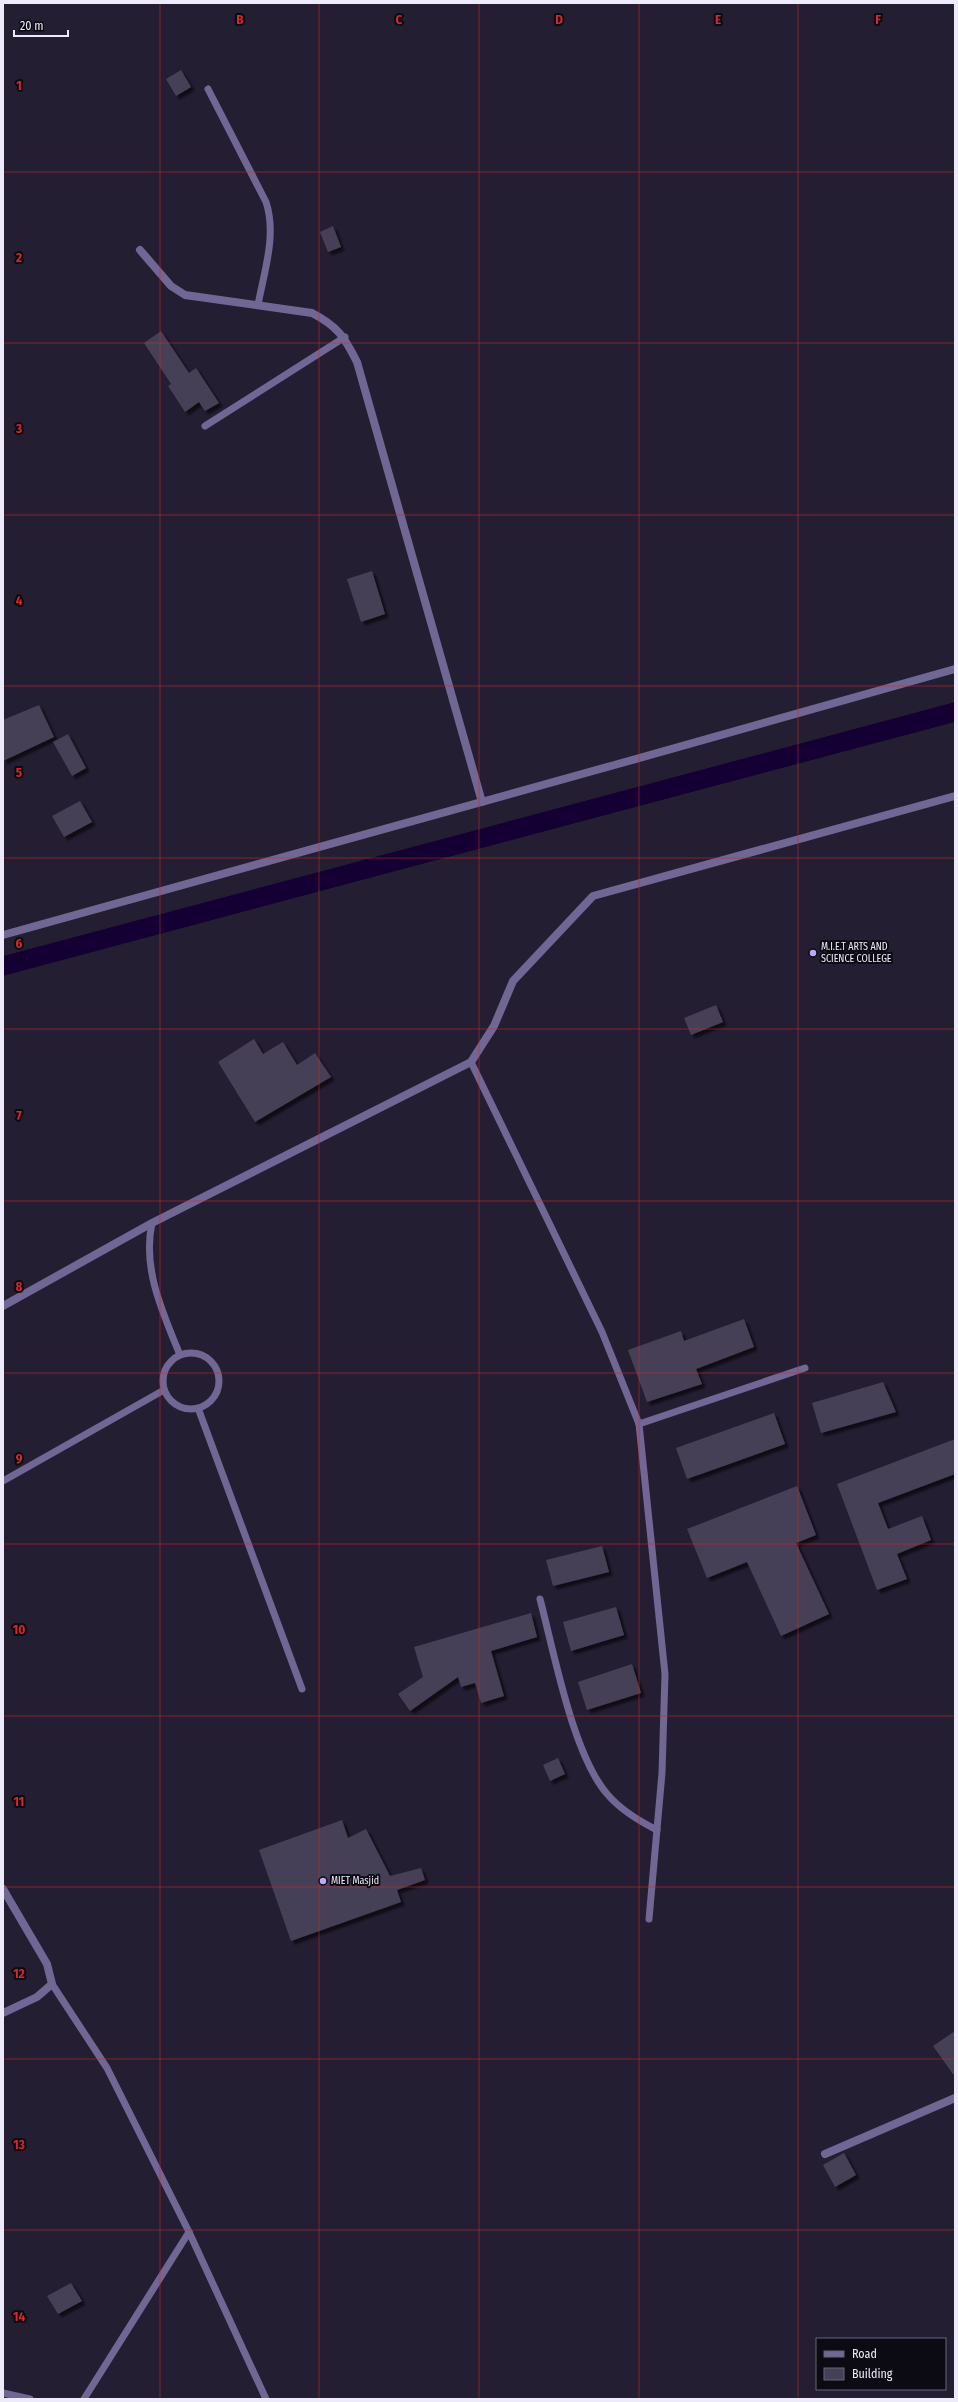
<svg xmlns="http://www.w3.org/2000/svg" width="958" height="2402" font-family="'Fira Sans Condensed',sans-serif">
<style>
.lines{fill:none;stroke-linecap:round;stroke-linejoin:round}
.canal{stroke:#140032;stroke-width:19}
.building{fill:#454056;filter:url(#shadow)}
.service{stroke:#716794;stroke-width:7}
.minor{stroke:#716794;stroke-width:8}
.grid{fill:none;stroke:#d62828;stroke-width:1;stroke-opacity:0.55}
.poi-dot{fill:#bbaaf6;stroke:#0c0a13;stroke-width:1.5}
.labels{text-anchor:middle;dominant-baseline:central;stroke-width:4;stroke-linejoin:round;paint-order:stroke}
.poi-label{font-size:10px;fill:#edebf9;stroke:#0c0a13;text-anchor:start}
.grid-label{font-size:13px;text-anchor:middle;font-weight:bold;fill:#d62828;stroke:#0c0a13;stroke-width:4;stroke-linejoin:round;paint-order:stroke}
</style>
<defs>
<filter id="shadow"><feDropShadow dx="3.5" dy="3.5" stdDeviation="1" flood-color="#0009"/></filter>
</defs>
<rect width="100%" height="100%" fill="#231e32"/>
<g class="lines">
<path class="canal" d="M 3,966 L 955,712"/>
</g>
<g class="building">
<path d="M 181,70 L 191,87 L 176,96 L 166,79 Z"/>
<path d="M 333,226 L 341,247 L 328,252 L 320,232 Z"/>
<path d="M 161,331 L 189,373 L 196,368 L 219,403 L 205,411 L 199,402 L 185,412 L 168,386 L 171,384 L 144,343 Z"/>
<path d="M 372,571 L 385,614 L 361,622 L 347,579 Z"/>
<path d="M 39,705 L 54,737 L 3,761 L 3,720 Z"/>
<path d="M 68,734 L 86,768 L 72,776 L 53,742 Z"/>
<path d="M 80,801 L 92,822 L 64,837 L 52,816 Z"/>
<path d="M 716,1005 L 723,1022 L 691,1035 L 684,1018 Z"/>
<path d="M 254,1039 L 263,1054 L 283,1042 L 297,1065 L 315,1053 L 331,1077 L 255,1122 L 218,1062 Z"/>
<path d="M 744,1319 L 754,1347 L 696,1369 L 702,1384 L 647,1402 L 628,1350 L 681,1331 L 684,1341 Z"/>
<path d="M 883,1382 L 896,1412 L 821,1433 L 812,1403 Z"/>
<path d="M 774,1413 L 785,1444 L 687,1479 L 676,1448 Z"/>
<path d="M 955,1439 L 955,1474 L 878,1503 L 888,1529 L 922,1516 L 931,1540 L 897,1554 L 907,1579 L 877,1590 L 837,1484 Z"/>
<path d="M 797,1486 L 816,1535 L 796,1543 L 829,1614 L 781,1636 L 747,1562 L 707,1578 L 687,1529 Z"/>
<path d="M 602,1546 L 609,1572 L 553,1586 L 546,1560 Z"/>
<path d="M 616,1607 L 624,1635 L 571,1651 L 563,1622 Z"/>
<path d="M 531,1613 L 537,1637 L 491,1651 L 504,1696 L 481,1703 L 475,1683 L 461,1687 L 458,1677 L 410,1711 L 398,1694 L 423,1677 L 414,1647 Z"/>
<path d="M 632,1664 L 641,1693 L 587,1710 L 578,1682 Z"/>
<path d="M 558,1758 L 565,1774 L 550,1781 L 543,1765 Z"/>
<path d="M 342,1820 L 348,1838 L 366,1829 L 390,1876 L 421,1868 L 425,1880 L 397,1890 L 401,1902 L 291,1941 L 259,1850 Z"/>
<path d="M 955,2031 L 955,2077 L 933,2046 Z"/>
<path d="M 844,2153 L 856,2175 L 835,2187 L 823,2165 Z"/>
<path d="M 71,2283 L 82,2301 L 58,2314 L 47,2296 Z"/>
</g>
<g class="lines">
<g class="service">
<path d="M 208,89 L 266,202 C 277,235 264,272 258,305"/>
<path d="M 205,426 L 345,337"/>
<path d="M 471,1062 L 602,1332 L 639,1424 L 665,1674 L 662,1773 L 649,1919"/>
<path d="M 152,1223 C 142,1269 163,1313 180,1355"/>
<circle cx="191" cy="1381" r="28"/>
<path d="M 198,1408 L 302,1689"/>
<path d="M 639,1424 L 805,1368"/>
<path d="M 3,1481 L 164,1390"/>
<path d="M 540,1599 C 554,1652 573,1756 608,1795 C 621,1810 639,1821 657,1830"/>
<path d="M 52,1984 L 107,2068 L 189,2232 L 266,2399"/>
<path d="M 3,2393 L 30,2399"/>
<path d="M 84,2399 L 189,2232"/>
</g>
<g class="minor">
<path d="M 140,250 L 171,286 L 185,295 L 312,313 C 337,326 344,336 357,362 L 482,802"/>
<path d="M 3,935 C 321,847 638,759 955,669"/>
<path d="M 3,1306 L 152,1223 L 471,1062 L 494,1026 L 513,981 L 593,896 L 955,796"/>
<path d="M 3,1889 L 47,1964 L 52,1984 L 37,1997 L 3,2013"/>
<path d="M 825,2154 L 955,2098"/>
</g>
</g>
<path class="grid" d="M 160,3 L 160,2399M 319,3 L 319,2399M 479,3 L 479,2399M 639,3 L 639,2399M 798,3 L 798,2399M 3,172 L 955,172M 3,343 L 955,343M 3,515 L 955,515M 3,686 L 955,686M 3,858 L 955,858M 3,1029 L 955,1029M 3,1201 L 955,1201M 3,1373 L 955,1373M 3,1544 L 955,1544M 3,1716 L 955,1716M 3,1887 L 955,1887M 3,2059 L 955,2059M 3,2230 L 955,2230"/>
<g class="poi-dot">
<circle cx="813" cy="953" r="4"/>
<circle cx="323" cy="1881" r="4"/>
</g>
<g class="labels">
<g class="poi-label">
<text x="821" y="947">M.I.E.T ARTS AND<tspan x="821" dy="12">SCIENCE COLLEGE</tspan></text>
<text x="331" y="1881">MIET Masjid</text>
</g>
</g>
<g class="grid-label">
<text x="240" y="24">B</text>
<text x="399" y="24">C</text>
<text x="559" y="24">D</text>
<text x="718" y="24">E</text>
<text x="878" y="24">F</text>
<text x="19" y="90">1</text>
<text x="19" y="262">2</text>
<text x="19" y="433">3</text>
<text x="19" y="605">4</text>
<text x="19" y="777">5</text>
<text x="19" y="948">6</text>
<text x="19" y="1120">7</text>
<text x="19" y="1291">8</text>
<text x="19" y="1463">9</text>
<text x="19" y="1634">10</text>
<text x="19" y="1806">11</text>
<text x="19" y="1978">12</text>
<text x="19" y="2149">13</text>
<text x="19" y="2321">14</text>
</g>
<rect width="958" height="2402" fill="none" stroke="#edebf9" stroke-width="8"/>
<rect x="816" y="2338" width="130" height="52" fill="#0c0a13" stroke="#66646f"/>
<rect x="824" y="2351" width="20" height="6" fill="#716794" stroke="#66646f"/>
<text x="852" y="2358" font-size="12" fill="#edebf9">Road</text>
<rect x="824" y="2368" width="20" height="12" fill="#454056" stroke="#66646f"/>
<text x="852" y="2378" font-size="12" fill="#edebf9">Building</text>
<path d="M14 30v6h54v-6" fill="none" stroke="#edebf9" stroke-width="2"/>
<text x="20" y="30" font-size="12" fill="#edebf9" stroke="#0c0a13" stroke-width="3" paint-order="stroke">20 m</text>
</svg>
